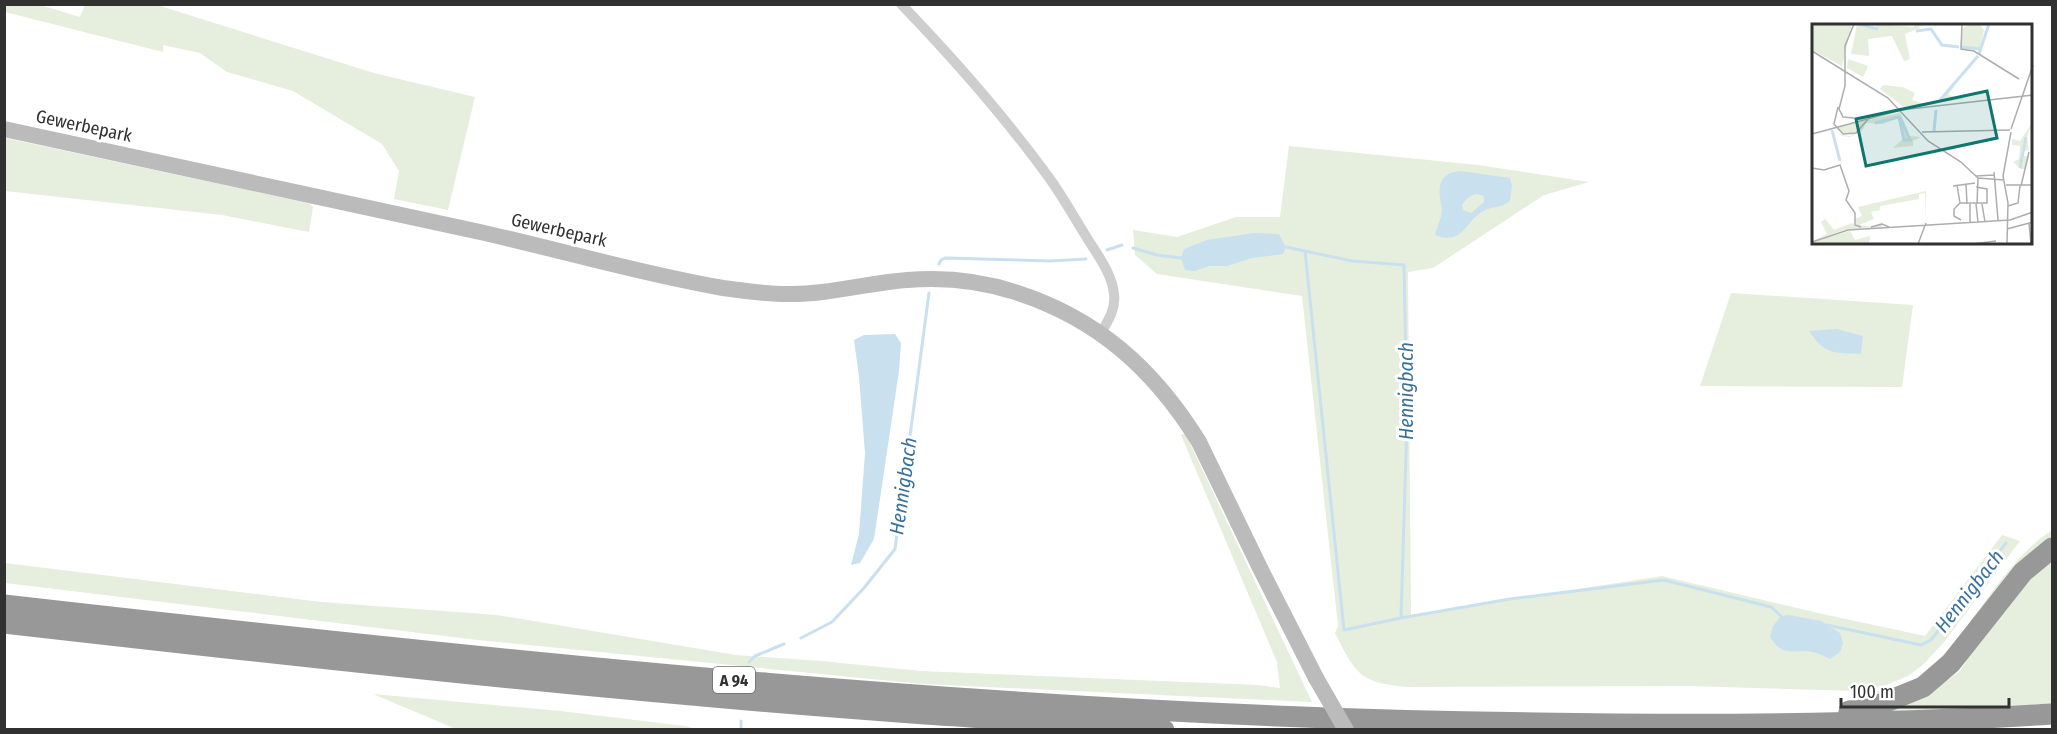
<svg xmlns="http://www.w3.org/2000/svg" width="2057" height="734" font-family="'Fira Sans Condensed',sans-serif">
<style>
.green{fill:#e6eede}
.water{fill:#c9e0ef;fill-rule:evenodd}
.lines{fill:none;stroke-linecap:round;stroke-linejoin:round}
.stream{stroke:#c9e0ef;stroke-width:3}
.street{stroke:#cecece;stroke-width:10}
.secondary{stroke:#bbb;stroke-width:16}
.highway{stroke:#989898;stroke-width:21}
.secondary-bridge{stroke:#bbb;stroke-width:16}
.labels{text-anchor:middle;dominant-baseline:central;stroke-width:6;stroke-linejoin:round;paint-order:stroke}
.shield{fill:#fff;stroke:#6f6f6f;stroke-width:1.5}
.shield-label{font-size:16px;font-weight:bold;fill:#313131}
.street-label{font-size:18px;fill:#313131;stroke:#fff}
.water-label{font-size:20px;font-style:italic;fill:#38719a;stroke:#fff}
.inset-river{fill:none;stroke:#c9e0ef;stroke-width:3}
.inset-road{fill:none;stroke:#adadad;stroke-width:1.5}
.view{fill:#0f766e;fill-opacity:0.15;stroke:#0f766e;stroke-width:3}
.inset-edge{fill:none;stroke:#313131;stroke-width:3}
</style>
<rect width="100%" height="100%" fill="#fff"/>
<g class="green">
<path d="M 4,5 L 40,5 L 80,17 L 85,5 L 157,5 L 374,73 L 475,97 L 448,210 L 394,199 L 399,171 L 382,144 L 293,91 L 227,72 L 200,53 L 163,45 L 163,52 L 5,12 Z"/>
<path d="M 5,138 L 308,203 L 313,207 L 309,232 L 222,215 L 5,191 Z"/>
<path d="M 1289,146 L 1478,165 L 1589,182 L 1544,195 L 1433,268 L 1408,272 L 1411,615 L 1662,576 L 1827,615 L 1925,636 L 2002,535 L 2020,541 L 1944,642 L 1924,664 L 1908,676 L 1886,685 L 1858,691 L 1689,686 L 1406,687 C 1359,682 1356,674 1335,633 L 1338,626 L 1302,296 L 1157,274 L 1135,255 L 1133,230 L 1177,237 L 1236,217 L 1280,217 Z"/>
<path d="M 1731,293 L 1913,305 L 1902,387 L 1700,386 Z"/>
<path d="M 1185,433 L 1312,702 L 922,684 L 478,640 L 5,583 L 5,563 L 321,602 L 497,615 L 736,655 L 821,661 L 921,671 L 1258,685 L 1280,688 L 1277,662 L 1181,435 Z"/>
<path d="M 2052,530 L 2052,545 L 1924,682 L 1875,700 L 1871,693 C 1886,690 1906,686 1919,677 C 1972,637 1996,567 2052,530 Z"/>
<path d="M 2052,557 L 2052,706 L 1885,712 L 1932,691 L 1960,671 L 1976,646 L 2024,583 Z"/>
<path d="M 373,694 L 561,711 L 685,726 L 696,729 L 456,729 Z"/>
</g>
<g class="water">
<path d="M 1461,171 L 1510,178 L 1512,186 L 1510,201 C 1502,208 1492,206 1483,211 C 1464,222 1463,246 1435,235 C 1437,227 1441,220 1442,211 C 1442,206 1440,202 1440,197 C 1438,180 1445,172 1461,171 ZM 1477,194 L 1484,196 L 1484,202 L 1471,213 L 1463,210 L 1462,205 C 1466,199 1470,195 1477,194 Z"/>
<path d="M 1254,233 L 1279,234 L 1286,247 L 1283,254 L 1252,258 L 1227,266 L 1209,266 L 1195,271 L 1185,270 L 1181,258 L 1184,249 L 1207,240 Z"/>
<path d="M 1837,329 L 1863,336 L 1861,354 C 1835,353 1825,355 1809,331 Z"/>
<path d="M 895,334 L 901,343 L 899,371 L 874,539 L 860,563 L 851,565 L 859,534 L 865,453 L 859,377 L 854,340 L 864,335 Z"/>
<path d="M 1789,615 L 1821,621 L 1840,633 L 1843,643 L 1840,652 L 1830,659 C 1824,656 1818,653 1812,652 C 1792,649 1784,658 1770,637 L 1773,626 L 1781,616 Z"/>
</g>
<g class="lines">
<g class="stream">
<path d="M 1286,247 L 1352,261 L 1404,265 L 1407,421 L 1401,618 L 1510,599 L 1664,580 L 1771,607 L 1781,616"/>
<path d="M 1133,248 L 1157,255 L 1181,258"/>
<path d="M 1107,250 L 1122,245"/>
<path d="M 1305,251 L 1344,630 L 1401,618"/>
<path d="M 939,264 L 941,260 L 945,258 L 1050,261 L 1086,259"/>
<path d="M 1827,625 L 1921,645 L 1931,640 L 2006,543"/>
<path d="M 801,638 L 832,622 L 864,588 L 895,549 L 929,293"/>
<path d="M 749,662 L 755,656 L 784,644"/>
<path d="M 741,730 L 741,721"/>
</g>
<path class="street" d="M 901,4 C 954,59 1005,117 1050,179 C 1062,196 1073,215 1084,233 C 1095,252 1112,272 1114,294 C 1116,309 1108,321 1101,333"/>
<path class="secondary" d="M 4,129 C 163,163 322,197 480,232 C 561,250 641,274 723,288 C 744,291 766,294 787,294 C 827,295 867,283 907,280 C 943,277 981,281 1015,292 C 1097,318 1154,369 1199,442 L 1261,570 L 1316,678"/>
<g class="highway">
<path d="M 4,605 C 513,663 1024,717 1537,723 C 1709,726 1881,725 2052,714"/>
<path d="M 4,623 C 311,658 617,692 925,714 C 1005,719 1084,726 1164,730"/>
<path d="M 1849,711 L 1869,709 L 1923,687 L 1951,663 L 2023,572 L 2052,548"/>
</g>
<path class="secondary-bridge" d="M 1316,678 L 1346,730"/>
</g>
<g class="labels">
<rect class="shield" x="713" y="667" width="42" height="26" rx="4.5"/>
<g class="shield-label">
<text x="734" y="680">A 94</text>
</g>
<g class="street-label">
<text transform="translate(84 126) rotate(12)">Gewerbepark</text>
<text transform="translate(559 230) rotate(13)">Gewerbepark</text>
</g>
<g class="water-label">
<text transform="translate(1406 391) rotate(-90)">Hennigbach</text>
<text transform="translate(903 486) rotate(-82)">Hennigbach</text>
<text transform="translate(1969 591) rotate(-52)">Hennigbach</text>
</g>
</g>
<g transform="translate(1812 24)">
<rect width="220" height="220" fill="#fff"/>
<path d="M 0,0 L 40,0 L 30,42 L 0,26 ZM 45,0 L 64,4 L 64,0 L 101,3 L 106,0 L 108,4 L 93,10 L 98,35 L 92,37 L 80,12 L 56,15 L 57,32 L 39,30 ZM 158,0 L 167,0 L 172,6 L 168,25 L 148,23 L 151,4 ZM 36,35 L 56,42 L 51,53 L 35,44 ZM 145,60 L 136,71 L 152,75 L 92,83 L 68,65 L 71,61 L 91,63 L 103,69 L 100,76 L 110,79 L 127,77 ZM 88,89 L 98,112 L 109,113 L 101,117 L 101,122 L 81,124 L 91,115 L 86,94 L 71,100 L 54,99 L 50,107 L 38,113 L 30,112 L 22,106 L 30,111 L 38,112 L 45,108 L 32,110 L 24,103 ZM 220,99 L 215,113 L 217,126 L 212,127 L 212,132 L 217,132 L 214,145 L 209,145 L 201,138 L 207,135 L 208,122 L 200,121 L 200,115 L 208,117 ZM 114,167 L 114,198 L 113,169 L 107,170 L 107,175 L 68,182 L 68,186 L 59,188 L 62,195 L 47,201 L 61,203 L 70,198 L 70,203 L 32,206 L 0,217 L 15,210 L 9,198 L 13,195 L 4,183 L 22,206 L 40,199 L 45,203 L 43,195 L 50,192 L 46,183 ZM 38,207 L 43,216 L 58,212 L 57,220 L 0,218 Z" fill="#e6eede"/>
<path class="inset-river" d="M 47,0 L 66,5M 104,7 L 119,5 L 130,21 L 147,23M 149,23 L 168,25M 167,30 L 177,0M 128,76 L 166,32M 88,93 L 98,116M 63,99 L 87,93 L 92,116 L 100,116M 20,106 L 28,137M 122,107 L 124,86M 208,144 L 214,113"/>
<path class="inset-road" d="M 42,0 L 33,22 L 33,62 L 27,85 L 31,93 L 42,94M 150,0 L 149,25 L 162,27 L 207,55M 0,27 L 76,74 L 116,117 L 149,138 L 166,154 L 192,156M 26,83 L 22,100 L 31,110 L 44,109 L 58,93M 199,105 L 221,41M 110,108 L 198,106M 0,110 L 89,86 L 221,71M 0,144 L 12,146 L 28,141 L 37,167 L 34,176 L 43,189 L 43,201 L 49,203M 182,148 L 186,196M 164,152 L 182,151M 154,160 L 155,180M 145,161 L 148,179 L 175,179 L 175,165 L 164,163M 194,161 L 221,161M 141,162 L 163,159M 209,162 L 217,128M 148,179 L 142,185 L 142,192 L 149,196M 158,180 L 158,199M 164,180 L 166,198M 165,180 L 166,154M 170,180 L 173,198M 196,182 L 206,179 L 208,162M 217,199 L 219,220M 59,203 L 70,200 L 77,203M 195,205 L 221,198M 0,218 L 36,206 L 198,196 L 221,188M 106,220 L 114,199M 160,220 L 184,217M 195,220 L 196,179 L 191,152 L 199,108"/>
<path class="view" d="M 175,67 L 185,114 L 54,142 L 44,95 Z"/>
<rect width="220" height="220" class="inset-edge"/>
</g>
<rect width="2057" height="734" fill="none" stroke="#313131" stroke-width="12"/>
<path d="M1841 698v9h168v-9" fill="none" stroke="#313131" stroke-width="3"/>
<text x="1850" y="698" font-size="18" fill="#313131" stroke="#ffffff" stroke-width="4.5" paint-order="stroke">100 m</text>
</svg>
